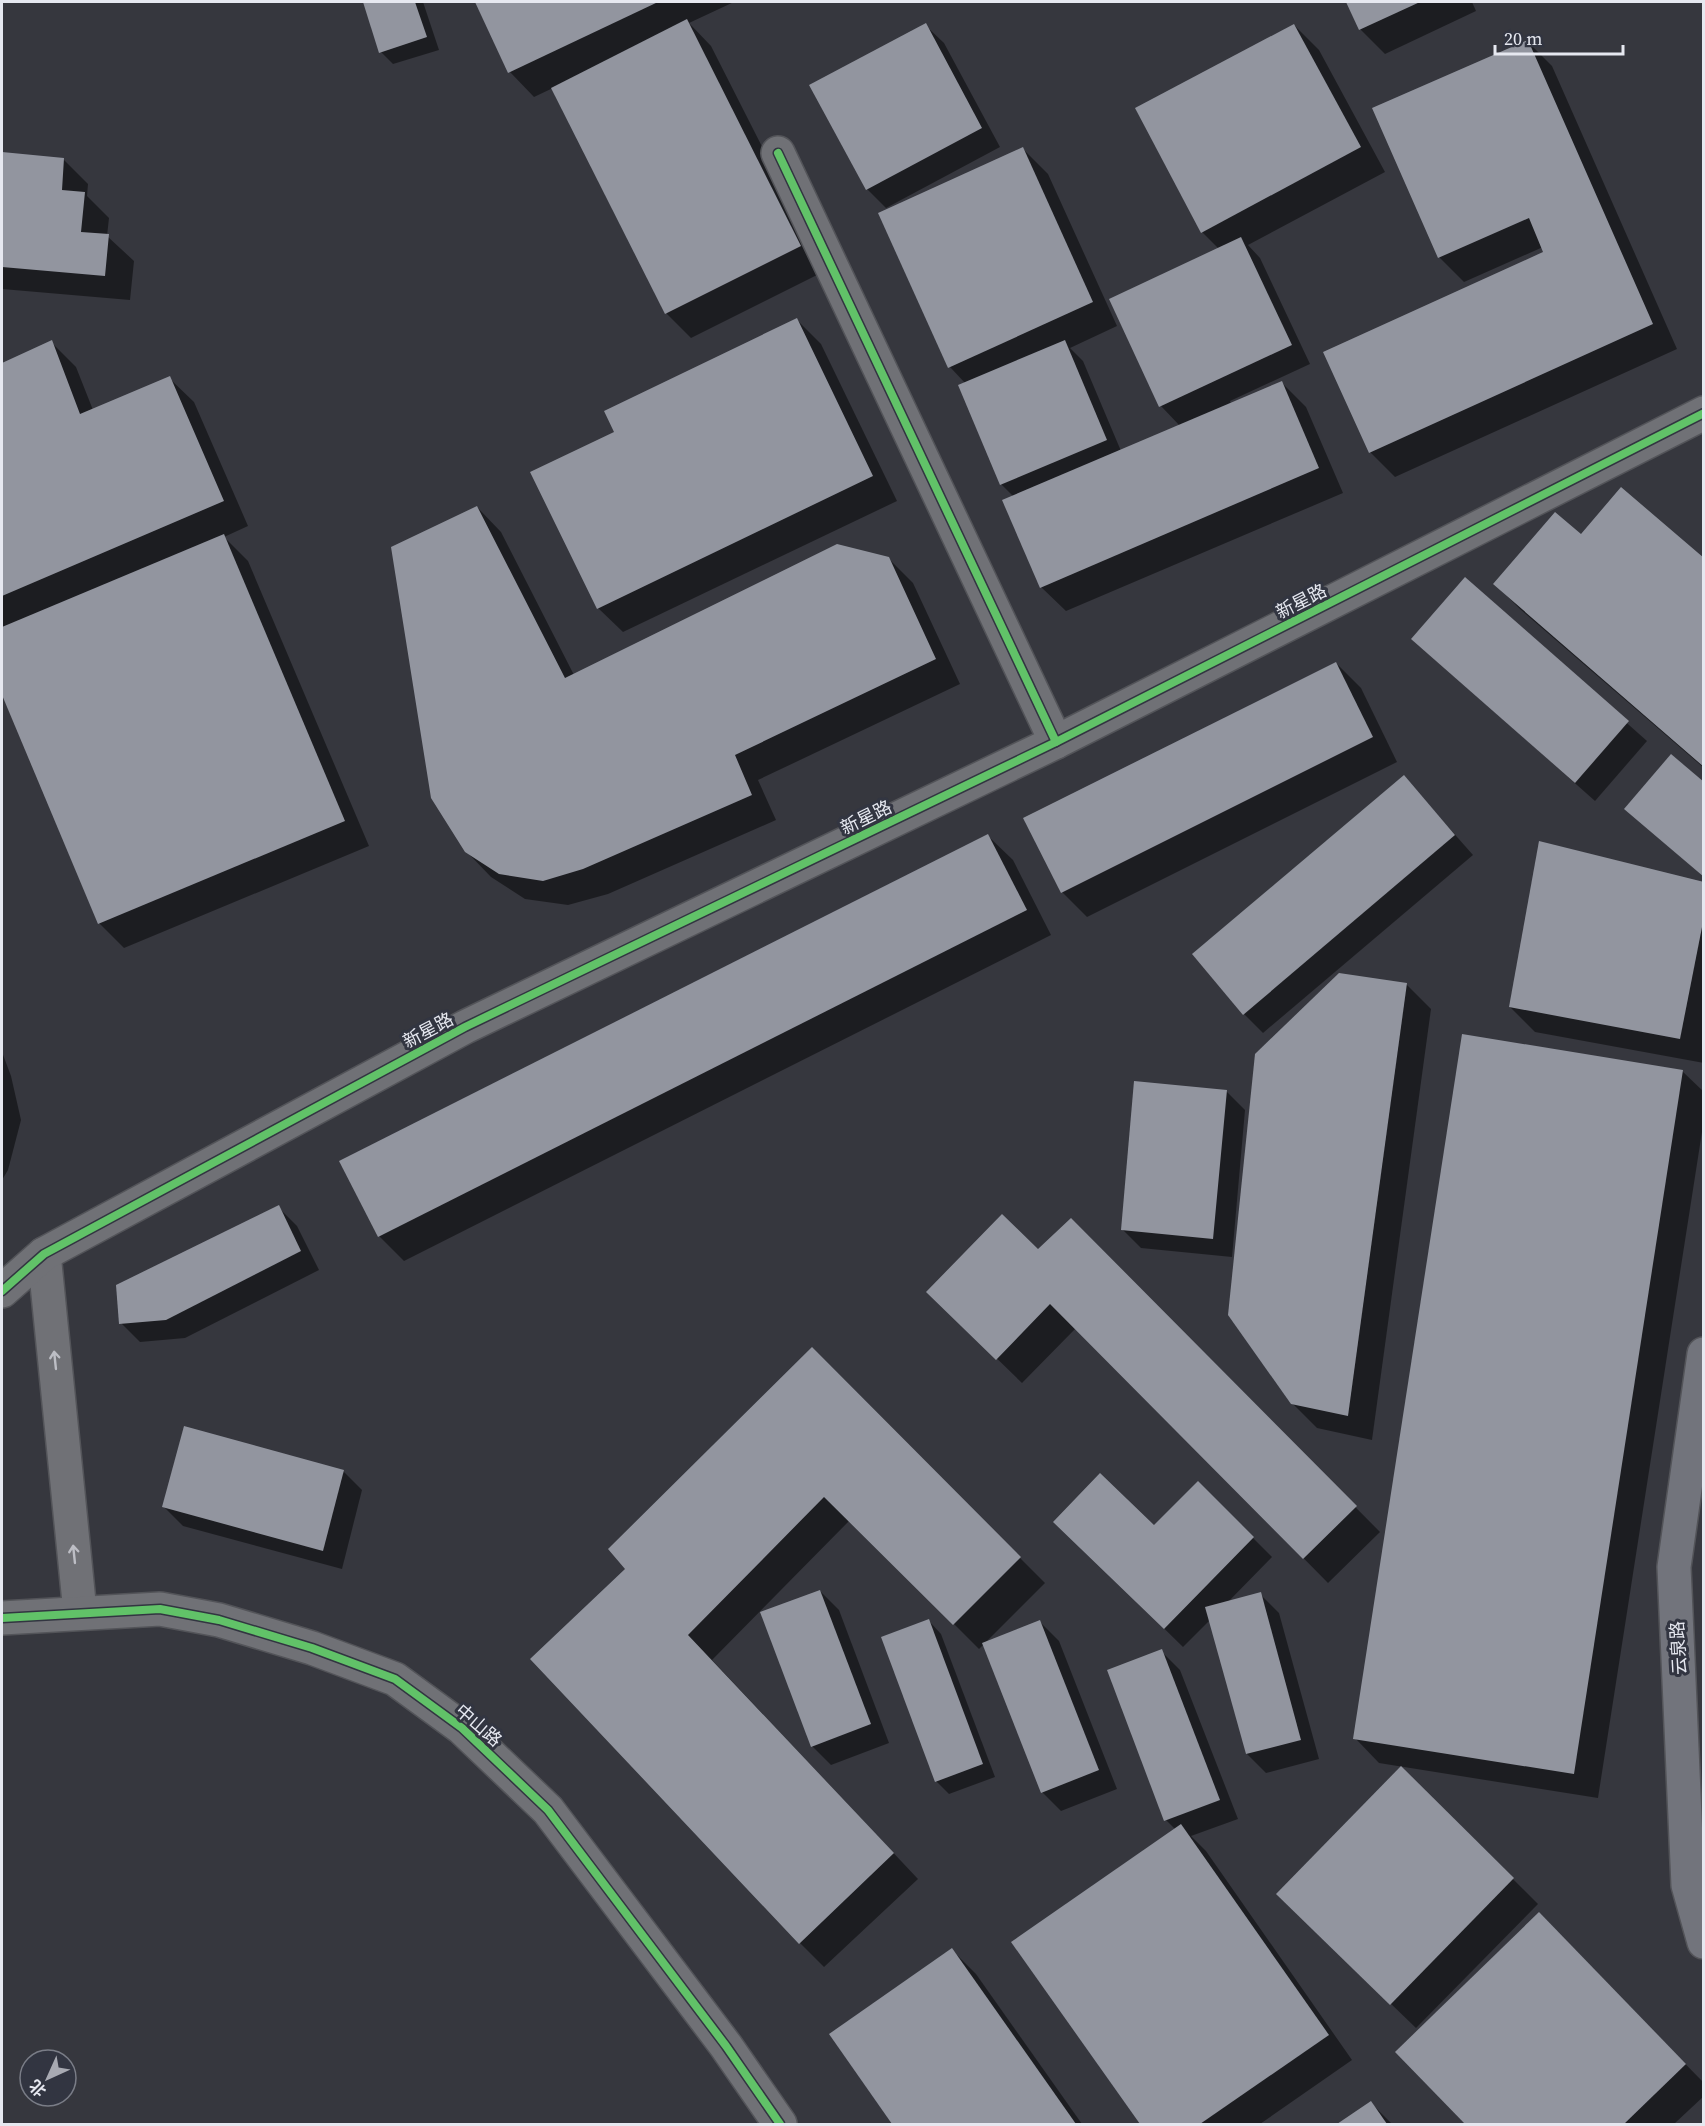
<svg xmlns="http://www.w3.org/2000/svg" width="1705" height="2126" font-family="'Source Serif 4','Noto Sans SC',serif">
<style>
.shadow{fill:#0007}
.building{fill:#92959f}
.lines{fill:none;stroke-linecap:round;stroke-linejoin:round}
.minor-casing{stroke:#535459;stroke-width:36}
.secondary-casing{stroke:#535459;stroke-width:36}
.minor{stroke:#707176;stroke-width:33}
.secondary{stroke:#72747c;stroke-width:33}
.cycleway-casing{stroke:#323541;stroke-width:11}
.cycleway{stroke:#61c268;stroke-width:8}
.oneway{stroke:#bdbec5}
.labels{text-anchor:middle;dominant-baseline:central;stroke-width:6;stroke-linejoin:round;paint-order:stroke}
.street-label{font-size:18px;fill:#e6e8f0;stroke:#323541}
</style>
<rect width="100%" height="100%" fill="#36373e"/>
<g class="shadow">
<path d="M 365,2 L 423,2 L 439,50 L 393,64 L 381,52 Z"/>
<path d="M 477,2 L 734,2 L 689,23 L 711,46 L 825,271 L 691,338 L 667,314 L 553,88 L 534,97 L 510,72 Z"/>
<path d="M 1347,2 L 1472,2 L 1476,11 L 1385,54 L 1360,29 Z"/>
<path d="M 925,25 L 944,43 L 1000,147 L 886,208 L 867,189 Z"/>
<path d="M 1294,25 L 1319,50 L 1385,172 L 1248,245 L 1260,258 L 1310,364 L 1230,401 L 1231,404 L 1281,382 L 1306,407 L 1343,493 L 1066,611 L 1041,587 L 1014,497 L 1001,484 L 965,383 L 950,367 L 1023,149 L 1048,174 L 1117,326 L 1070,348 L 1083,361 L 1121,451 L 1180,426 L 1161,406 L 1219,249 L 1202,232 Z"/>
<path d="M 1528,42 L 1552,66 L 1677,349 L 1395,477 L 1370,452 L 1545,252 L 1543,247 L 1464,282 L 1439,257 Z"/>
<path d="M 2,154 L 64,160 L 88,184 L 87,196 L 109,218 L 107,236 L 134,261 L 130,300 L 2,289 Z"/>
<path d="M 796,319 L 821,344 L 897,501 L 623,632 L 598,608 L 616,433 Z"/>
<path d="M 51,342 L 76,367 L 93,410 L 169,378 L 194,402 L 248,526 L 224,537 L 248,561 L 369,846 L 124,948 L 99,923 L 2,691 L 2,365 Z"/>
<path d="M 477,507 L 501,532 L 574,675 L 888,558 L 913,583 L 960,684 L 758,780 L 776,820 L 608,894 L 568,905 L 525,899 L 491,877 L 466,851 Z"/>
<path d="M 1581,536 L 1704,560 L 1704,768 L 1520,609 L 1495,584 Z"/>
<path d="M 1465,579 L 1647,741 L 1595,801 L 1413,639 Z"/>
<path d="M 1336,663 L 1361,688 L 1397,762 L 1087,917 L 1062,892 Z"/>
<path d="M 1404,777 L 1473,855 L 1263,1033 L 1244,1014 Z"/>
<path d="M 1704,784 L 1704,877 L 1626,809 Z"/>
<path d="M 988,836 L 1013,860 L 1051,935 L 404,1261 L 379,1236 Z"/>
<path d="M 1704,884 L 1704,1063 L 1535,1032 L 1510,1007 Z"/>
<path d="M 1406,984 L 1431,1009 L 1372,1440 L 1317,1428 L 1292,1403 Z"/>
<path d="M 2,1052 L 11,1076 L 21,1120 L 8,1170 L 2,1180 Z"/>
<path d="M 1682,1071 L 1704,1092 L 1704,1119 L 1598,1798 L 1379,1763 L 1355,1738 Z"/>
<path d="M 1226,1091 L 1245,1110 L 1232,1257 L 1141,1248 L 1122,1229 Z"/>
<path d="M 278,1207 L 297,1226 L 319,1270 L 185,1338 L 140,1342 L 121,1323 Z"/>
<path d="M 1071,1220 L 1380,1532 L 1328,1583 L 1076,1328 L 1022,1383 L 953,1316 L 1038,1252 Z"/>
<path d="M 812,1349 L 1045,1583 L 984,1644 L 1040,1622 L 1059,1641 L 1117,1789 L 1061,1811 L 1042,1792 L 984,1644 L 979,1649 L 850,1520 L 712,1660 L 918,1879 L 824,1967 L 800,1943 L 627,1569 Z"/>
<path d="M 343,1471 L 362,1490 L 342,1569 L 183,1526 L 164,1507 Z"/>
<path d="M 1198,1483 L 1272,1557 L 1227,1603 L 1260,1594 L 1279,1613 L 1319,1759 L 1266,1773 L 1247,1754 L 1210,1620 L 1183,1647 L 1074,1540 L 1154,1527 Z"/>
<path d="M 820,1591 L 839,1610 L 889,1743 L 831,1765 L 812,1746 Z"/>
<path d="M 929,1621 L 941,1634 L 995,1777 L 949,1794 L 936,1781 Z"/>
<path d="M 1161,1651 L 1180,1670 L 1238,1819 L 1191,1836 L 1206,1851 L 1352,2060 L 1260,2124 L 1142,2124 L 1014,1942 L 1176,1830 L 1166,1820 Z"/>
<path d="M 1401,1768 L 1538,1904 L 1416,2028 L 1302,1918 Z"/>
<path d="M 1563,1939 L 1704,2083 L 1704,2096 L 1674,2124 L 1467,2124 L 1397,2052 Z"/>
<path d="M 952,1950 L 976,1974 L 1082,2124 L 894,2124 L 831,2034 Z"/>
<path d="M 1371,2103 L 1392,2124 L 1339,2124 Z"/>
</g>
<g class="building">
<path d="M 363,2 L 415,2 L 427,37 L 379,53 Z"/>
<path d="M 475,2 L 658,2 L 508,73 Z"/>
<path d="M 1346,2 L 1420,2 L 1359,30 Z"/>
<path d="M 687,19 L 801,246 L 665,314 L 551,88 Z"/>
<path d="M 926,23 L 982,128 L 866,190 L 809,85 Z"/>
<path d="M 1294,24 L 1361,147 L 1201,233 L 1135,108 Z"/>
<path d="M 1528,40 L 1653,324 L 1369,453 L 1323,352 L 1543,252 L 1529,218 L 1438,258 L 1372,108 Z"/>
<path d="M 1023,147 L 1093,302 L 948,368 L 878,213 Z"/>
<path d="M 2,152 L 64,158 L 62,190 L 85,192 L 81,232 L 109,234 L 105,276 L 2,267 Z"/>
<path d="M 1241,237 L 1292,345 L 1159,407 L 1109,299 Z"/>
<path d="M 797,318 L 873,476 L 597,609 L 530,472 L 614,432 L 604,411 Z"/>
<path d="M 52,340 L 80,414 L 170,376 L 224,501 L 2,596 L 2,363 Z"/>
<path d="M 1065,340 L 1107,440 L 1000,485 L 958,385 Z"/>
<path d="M 1282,381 L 1319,468 L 1040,588 L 1002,500 Z"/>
<path d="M 1621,487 L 1704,558 L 1704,767 L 1493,584 L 1555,512 L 1581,534 Z"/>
<path d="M 477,506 L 565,678 L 837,544 L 889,557 L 936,659 L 735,755 L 752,795 L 583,869 L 543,881 L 499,874 L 465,852 L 431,798 L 391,547 Z"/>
<path d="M 224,534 L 345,821 L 98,924 L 2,695 L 2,627 Z"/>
<path d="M 1465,577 L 1629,721 L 1575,783 L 1411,639 Z"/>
<path d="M 1336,662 L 1373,737 L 1061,893 L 1023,818 Z"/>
<path d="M 1671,754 L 1704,782 L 1704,877 L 1624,809 Z"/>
<path d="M 1404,775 L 1455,835 L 1243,1015 L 1192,954 Z"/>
<path d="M 988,834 L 1027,910 L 378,1237 L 339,1161 Z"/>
<path d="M 1539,841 L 1704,882 L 1704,917 L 1680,1039 L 1509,1007 Z"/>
<path d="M 1339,973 L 1407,983 L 1348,1416 L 1291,1404 L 1228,1315 L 1255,1054 Z"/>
<path d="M 1462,1034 L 1683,1070 L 1574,1774 L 1353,1739 Z"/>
<path d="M 1134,1081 L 1227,1090 L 1213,1239 L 1121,1230 Z"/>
<path d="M 279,1205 L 301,1251 L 166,1320 L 119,1324 L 116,1285 Z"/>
<path d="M 1002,1214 L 1038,1249 L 1071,1218 L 1357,1506 L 1303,1559 L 1050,1304 L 996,1360 L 926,1292 Z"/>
<path d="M 812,1347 L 1021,1557 L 953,1625 L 824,1497 L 688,1635 L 894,1853 L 799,1944 L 530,1659 L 625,1569 L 608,1549 Z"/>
<path d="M 184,1426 L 344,1470 L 323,1551 L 162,1507 Z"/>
<path d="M 1100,1473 L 1154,1525 L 1198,1481 L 1254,1537 L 1164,1629 L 1053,1522 Z"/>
<path d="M 820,1590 L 871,1724 L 811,1747 L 760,1612 Z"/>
<path d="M 1261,1592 L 1301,1740 L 1246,1754 L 1205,1607 Z"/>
<path d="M 929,1619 L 983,1764 L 935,1782 L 881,1637 Z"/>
<path d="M 1040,1620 L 1099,1770 L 1041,1793 L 982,1643 Z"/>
<path d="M 1162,1649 L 1220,1800 L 1164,1821 L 1107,1670 Z"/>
<path d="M 1401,1766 L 1514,1878 L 1390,2005 L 1276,1894 Z"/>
<path d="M 1181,1824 L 1329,2035 L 1200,2124 L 1140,2124 L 1011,1942 Z"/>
<path d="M 1539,1912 L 1686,2064 L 1624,2124 L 1465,2124 L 1395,2052 Z"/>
<path d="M 952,1948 L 1076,2124 L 892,2124 L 829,2034 Z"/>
<path d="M 1371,2101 L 1387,2124 L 1337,2124 Z"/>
</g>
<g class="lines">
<g class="minor-casing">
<g id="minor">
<path d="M 778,153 L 1056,742"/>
<path d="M 44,1254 L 80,1612"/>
<path d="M 2,1291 L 44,1254 L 465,1027 L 1056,742 L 1704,413"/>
<path d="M 2,1618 L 160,1609 L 219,1620 L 312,1648 L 395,1679 L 462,1728 L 548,1810 L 726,2046 L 780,2124"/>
</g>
</g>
<g class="secondary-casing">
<path id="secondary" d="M 1704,1354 L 1674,1567 L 1688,1885 L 1704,1942"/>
</g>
<use href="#minor" class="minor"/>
<use href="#secondary" class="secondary"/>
<g class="cycleway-casing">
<g id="cycleway">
<path d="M 778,153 L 1056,742"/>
<path d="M 2,1291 L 44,1254 L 465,1027 L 1056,742 L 1704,413"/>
<path d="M 2,1618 L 160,1609 L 219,1620 L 312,1648 L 395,1679 L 462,1728 L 548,1810 L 726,2046 L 780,2124"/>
</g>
</g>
<use href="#cycleway" class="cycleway"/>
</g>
<defs><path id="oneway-shaft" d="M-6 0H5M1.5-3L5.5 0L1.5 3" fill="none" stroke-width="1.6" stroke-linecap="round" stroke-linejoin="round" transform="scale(1.5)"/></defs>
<g class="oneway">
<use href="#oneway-shaft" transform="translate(55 1360) rotate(-96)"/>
<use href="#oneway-shaft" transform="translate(74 1554) rotate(-96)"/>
</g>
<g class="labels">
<g class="street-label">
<text transform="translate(1301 601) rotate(-27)">新星路</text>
<text transform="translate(866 817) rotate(-26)">新星路</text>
<text transform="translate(428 1030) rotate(-28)">新星路</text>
<text transform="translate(1678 1648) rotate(-93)">云泉路</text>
<text transform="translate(479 1725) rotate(41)">中山路</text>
</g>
</g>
<rect width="1705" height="2126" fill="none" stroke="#e6e8f0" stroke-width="6"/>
<g transform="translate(48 2078) rotate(225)"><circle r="28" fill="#323541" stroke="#7a7d87" stroke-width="1.5"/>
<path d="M0-4.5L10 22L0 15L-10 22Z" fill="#a8aab2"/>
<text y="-9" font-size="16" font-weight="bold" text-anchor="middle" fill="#e6e8f0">北</text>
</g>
<path d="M1495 45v9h128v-9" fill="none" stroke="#e6e8f0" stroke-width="3"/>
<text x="1504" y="45" font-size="18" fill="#e6e8f0" stroke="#323541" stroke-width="4.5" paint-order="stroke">20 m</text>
</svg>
